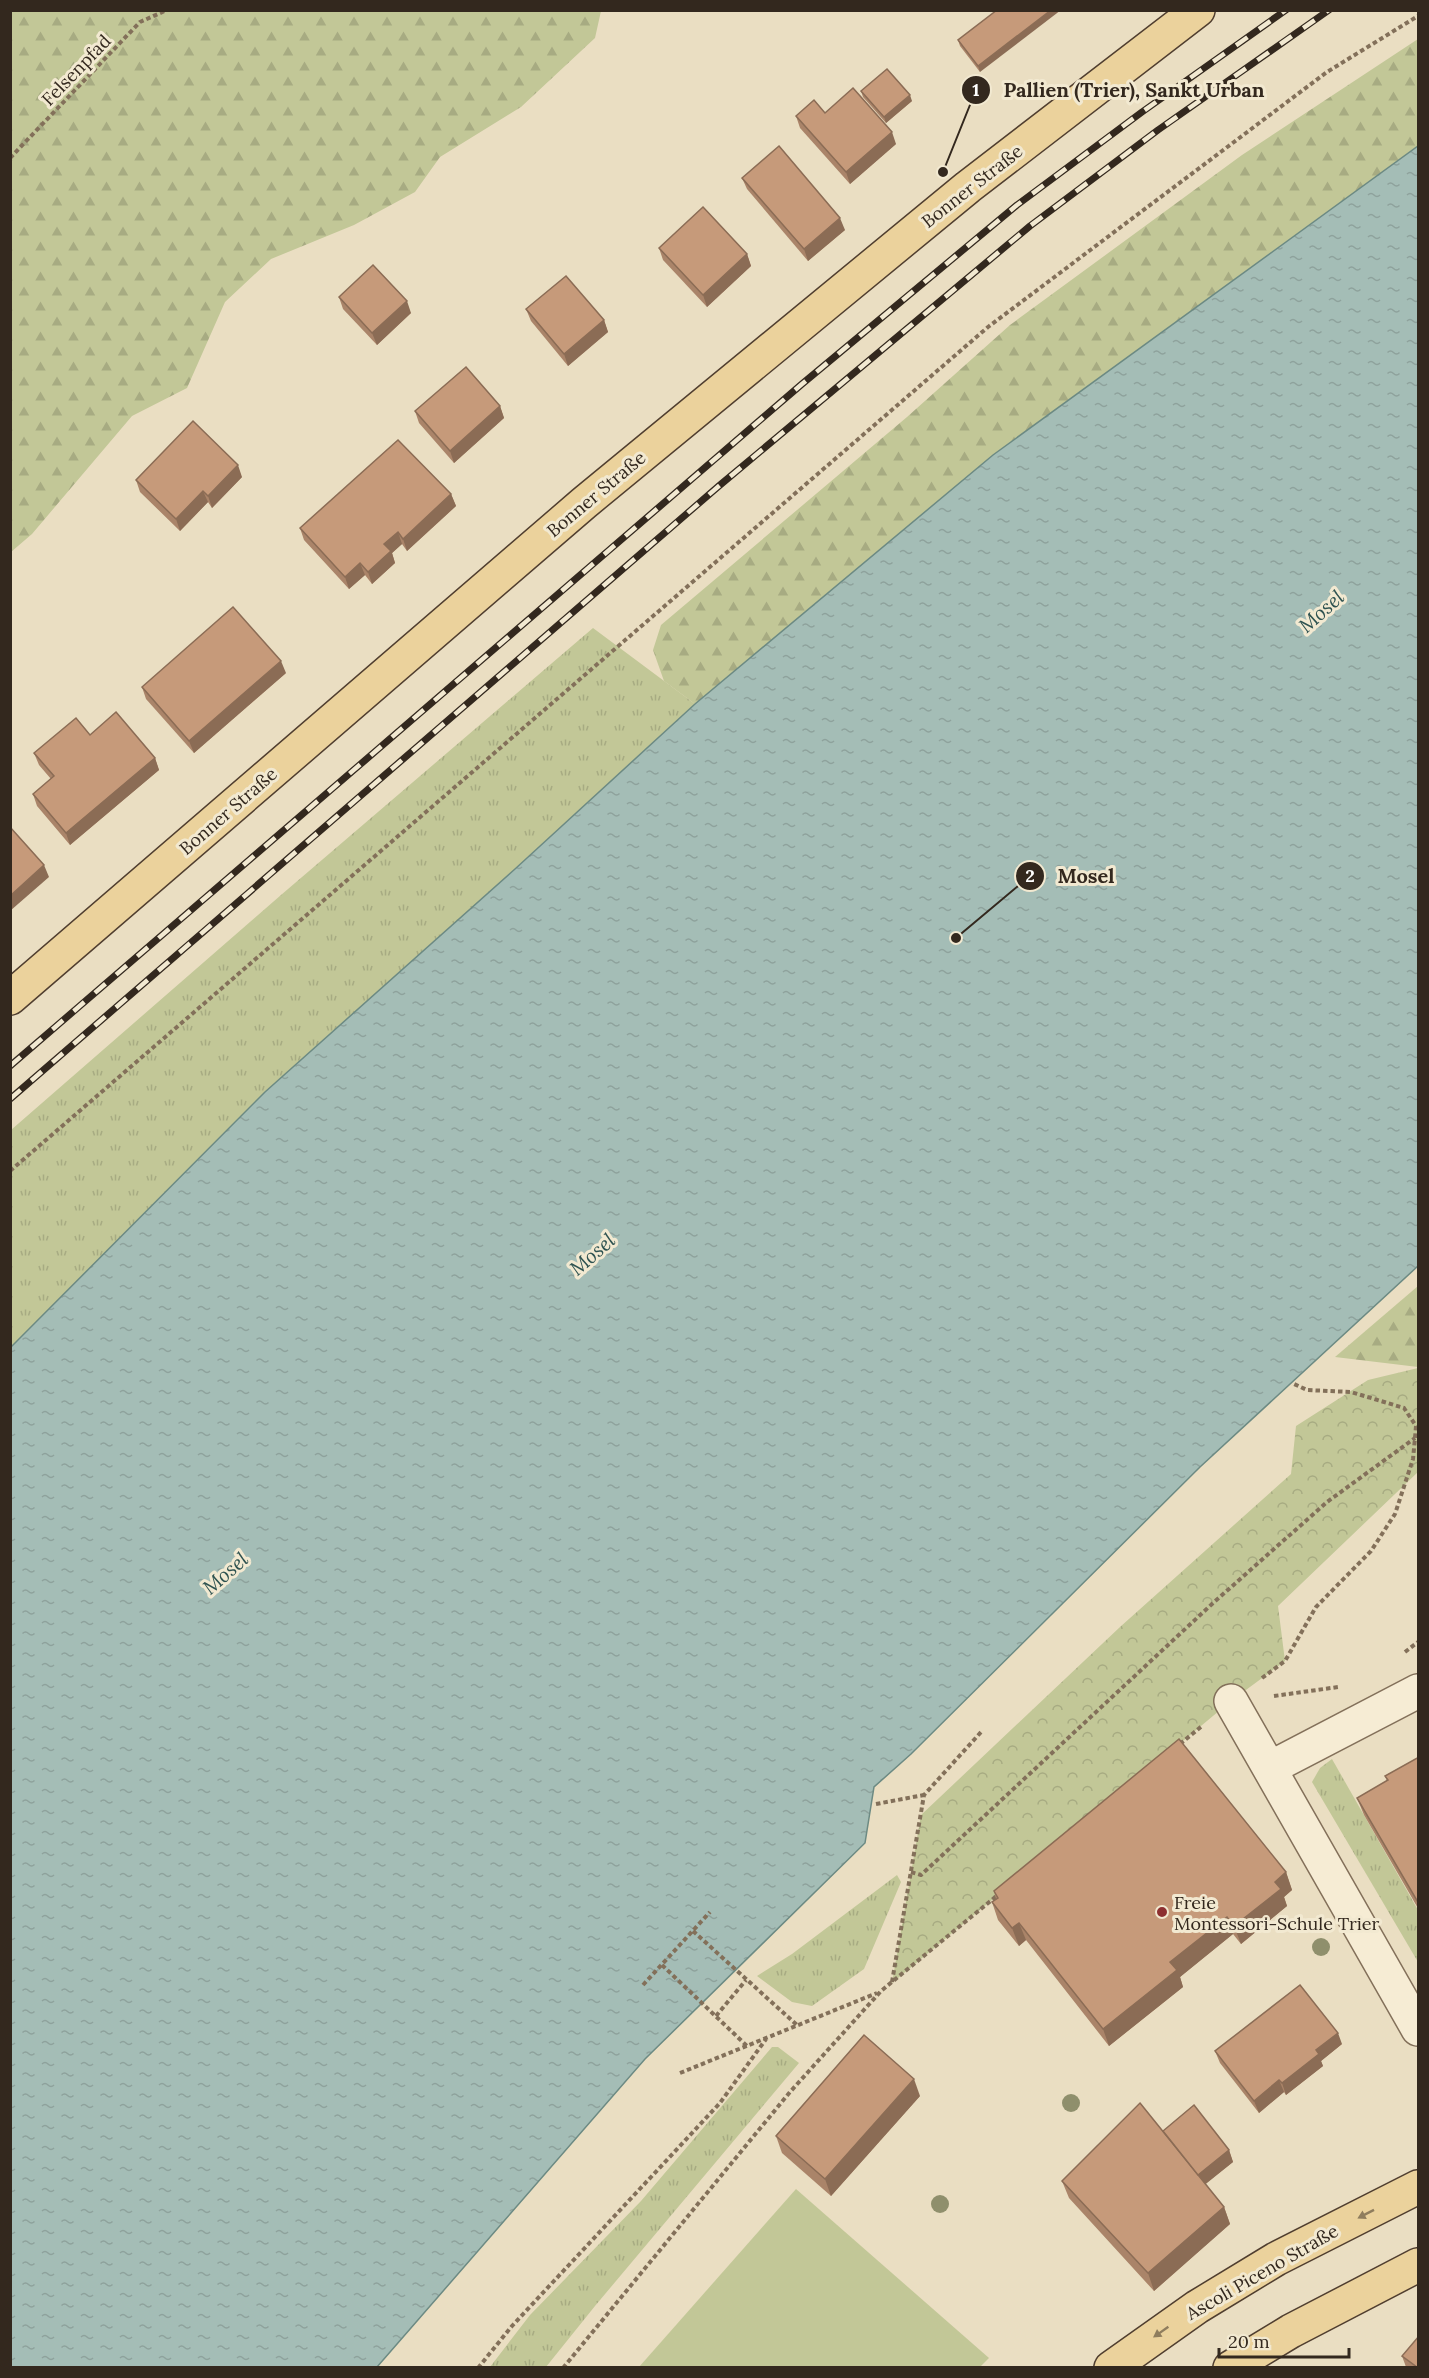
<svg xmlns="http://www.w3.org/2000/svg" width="1429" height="2378" font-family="Lora,serif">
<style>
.grass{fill:url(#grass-tufts)}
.forest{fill:url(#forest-firs)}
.park{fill:url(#park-crowns)}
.pitch{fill:#c2c797}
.water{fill:url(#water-ripples);stroke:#6c8a83;stroke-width:1.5}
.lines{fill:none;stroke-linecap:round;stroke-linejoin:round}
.minor-casing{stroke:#83705a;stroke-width:36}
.primary-casing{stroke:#503e2f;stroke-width:36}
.path{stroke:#83705a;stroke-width:4;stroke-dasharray:4.5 3;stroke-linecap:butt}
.minor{stroke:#f6ecd4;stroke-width:33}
.primary{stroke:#ebd29c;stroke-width:33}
.rail-casing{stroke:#33281e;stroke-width:7}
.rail{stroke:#f2e9d1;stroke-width:4.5;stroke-dasharray:14;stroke-linecap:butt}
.tree{fill:#8f8f6c}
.wall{fill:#aa8469}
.shaded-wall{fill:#8b6c55}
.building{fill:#c69a7a;stroke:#8b6c55;stroke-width:1.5}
.oneway{fill:#8f7d5d}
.poi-dot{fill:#8d2f30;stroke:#f2e9d1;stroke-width:2}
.labels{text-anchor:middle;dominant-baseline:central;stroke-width:6;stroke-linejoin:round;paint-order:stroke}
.street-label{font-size:18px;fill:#33281e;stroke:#f2e9d1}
.poi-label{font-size:18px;fill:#33281e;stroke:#f2e9d1;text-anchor:start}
.water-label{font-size:20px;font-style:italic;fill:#2e5250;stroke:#f2e9d1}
.leader{fill:none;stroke:#33281e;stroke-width:2}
.callout-dot{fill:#33281e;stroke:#f2e9d1;stroke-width:2}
.mark-label{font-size:18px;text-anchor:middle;font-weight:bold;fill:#fff}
.callout-label{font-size:20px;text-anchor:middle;font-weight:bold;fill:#33281e;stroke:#f2e9d1;stroke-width:6;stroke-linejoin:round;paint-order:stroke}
</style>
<defs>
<pattern id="grass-tufts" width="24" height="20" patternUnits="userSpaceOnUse" patternTransform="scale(1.5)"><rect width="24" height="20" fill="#c2c797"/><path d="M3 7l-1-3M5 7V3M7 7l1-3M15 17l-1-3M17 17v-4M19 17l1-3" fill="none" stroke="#a7ab82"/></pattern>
<pattern id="forest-firs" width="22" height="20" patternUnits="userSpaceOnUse" patternTransform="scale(1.5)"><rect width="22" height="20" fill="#c2c797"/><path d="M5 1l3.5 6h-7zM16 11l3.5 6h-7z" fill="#a7ab82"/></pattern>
<pattern id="park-crowns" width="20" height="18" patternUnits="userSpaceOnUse" patternTransform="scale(1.5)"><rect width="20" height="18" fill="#c2c797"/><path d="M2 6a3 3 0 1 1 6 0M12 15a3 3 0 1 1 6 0" fill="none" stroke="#a7ab82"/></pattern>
<pattern id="water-ripples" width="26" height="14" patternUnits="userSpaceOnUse" patternTransform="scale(1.5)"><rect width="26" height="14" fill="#a4bdb6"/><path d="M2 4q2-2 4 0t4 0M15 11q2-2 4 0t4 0" fill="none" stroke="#8ea29c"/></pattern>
</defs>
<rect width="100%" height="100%" fill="#eadec2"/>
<g class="grass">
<path d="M 593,628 L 695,704 L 515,869 L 265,1092 L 11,1347 L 11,1130 L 281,895 Z"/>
<path d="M 1332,1759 L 1418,1910 L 1418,1962 L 1312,1782 L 1320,1768 Z"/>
<path d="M 897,1875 L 901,1882 L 864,1969 L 812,2006 L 792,2002 L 757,1976 L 792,1954 Z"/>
<path d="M 772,2047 L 778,2047 L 799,2063 L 595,2306 L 546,2367 L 490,2367 L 530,2315 L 641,2201 Z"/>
</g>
<g class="forest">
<path d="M 11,10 L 601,10 L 601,11 L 595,38 L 521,107 L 440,157 L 415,192 L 354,225 L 271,259 L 225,302 L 187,388 L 132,416 L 32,534 L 11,552 Z"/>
<path d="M 1418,39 L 1418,146 L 993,455 L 695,704 L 664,681 L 653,650 L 661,625 L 907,417 L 1010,325 L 1242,155 Z"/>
<path d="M 1418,1286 L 1418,1367 L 1335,1357 Z"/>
</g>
<path class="park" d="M 1418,1368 L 1418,1472 L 1278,1606 L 1285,1661 L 1231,1701 L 892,1983 L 921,1815 L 1120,1627 L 1291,1474 L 1296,1426 L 1368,1380 Z"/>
<path class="pitch" d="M 796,2189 L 989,2358 L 980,2367 L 639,2367 Z"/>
<path class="water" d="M 1418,146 L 1418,1266 L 1200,1467 L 911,1754 L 874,1787 L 865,1843 L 645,2059 L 377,2367 L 11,2367 L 11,1347 L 265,1092 L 515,869 L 695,704 L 993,455 Z"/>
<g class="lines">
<g class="minor-casing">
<g id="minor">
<path d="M 1231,1701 L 1418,2029"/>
<path d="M 1270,1768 L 1418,1691"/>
</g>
</g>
<g class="primary-casing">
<g id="primary">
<path d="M 10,998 L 584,503 L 968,187 L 1198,10"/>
<path d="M 1111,2368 L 1197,2307 L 1276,2259 L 1418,2187"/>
<path d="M 1230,2368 L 1291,2331 L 1418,2265"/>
</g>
</g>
<g class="path">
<path d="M 10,158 L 140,22 L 167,10"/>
<path d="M 10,1171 L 988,327 L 1327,72 L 1418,16"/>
<path d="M 1405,1652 L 1418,1642"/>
<path d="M 1262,1678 L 1285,1661 L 1316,1607 L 1371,1551 L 1395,1514 L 1413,1459 L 1415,1438 L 1416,1426 L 1404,1408 L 1351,1392 L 1307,1390 L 1292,1383"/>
<path d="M 1274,1696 L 1338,1687"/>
<path d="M 1180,1744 L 1202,1726"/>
<path d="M 876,1804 L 924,1795"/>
<path d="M 911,1872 L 921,1875 L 1212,1604 L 1327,1502 L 1415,1438"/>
<path d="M 693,1931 L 798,2026"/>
<path d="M 662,1965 L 748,2047"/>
<path d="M 892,1982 L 924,1795 L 982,1731"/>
<path d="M 643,1985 L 710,1912"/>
<path d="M 716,2016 L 746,1980"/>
<path d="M 680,2073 L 877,1993"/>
<path d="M 478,2368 L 512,2326 L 720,2103 L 766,2039"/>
<path d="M 563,2368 L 790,2092 L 881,1991 L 999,1894"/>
</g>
<use href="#minor" class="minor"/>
<use href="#primary" class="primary"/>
<g class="rail-casing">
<g id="rail">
<path d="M 10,1066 L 802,384 L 1017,205 L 1142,112 L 1286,10"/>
<path d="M 10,1099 L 720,485 L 1030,226 L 1158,130 L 1329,10"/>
</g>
</g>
<use href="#rail" class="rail"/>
</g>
<g class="tree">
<circle cx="1321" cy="1947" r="9"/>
<circle cx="1071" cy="2103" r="9"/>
<circle cx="940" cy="2204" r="9"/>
</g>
<g class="wall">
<path d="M 997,10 L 980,72 L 960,46 L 958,40 Z"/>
<path d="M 861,91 L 912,101 L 886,123 L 863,97 Z"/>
<path d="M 825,113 L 896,144 L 850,184 L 800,128 L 796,116 Z"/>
<path d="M 742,178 L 845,230 L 808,261 L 747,189 Z"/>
<path d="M 659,248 L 747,254 L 751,266 L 707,307 L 663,260 Z"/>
<path d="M 339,297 L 411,313 L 377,345 L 343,309 Z"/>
<path d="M 526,309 L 604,320 L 608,332 L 568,366 L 531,321 Z"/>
<path d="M 500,406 L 504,418 L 454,463 L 419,423 L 415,411 Z"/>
<path d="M 242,477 L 212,508 L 208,502 L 180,531 L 140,492 L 136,480 Z"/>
<path d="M 451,494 L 456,506 L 407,551 L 402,544 L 392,553 L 395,563 L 372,584 L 365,575 L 349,589 L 304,540 L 300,528 Z"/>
<path d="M 286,673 L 194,753 L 146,699 L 142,687 Z"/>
<path d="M 90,735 L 155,758 L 159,770 L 70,845 L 37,806 L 33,794 L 51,779 L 39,765 L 34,753 Z"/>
<path d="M 1419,1757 L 1419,1910 L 1364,1815 L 1357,1798 L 1387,1781 L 1385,1776 Z"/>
<path d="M 1286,1872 L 1292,1890 L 1284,1897 L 1287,1906 L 1241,1944 L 1233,1934 L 1180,1977 L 1183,1987 L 1109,2046 L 1026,1940 L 1019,1946 L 998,1920 L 992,1902 L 996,1899 L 994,1891 Z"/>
<path d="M 1342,2044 L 1321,2061 L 1323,2066 L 1286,2095 L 1284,2092 L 1259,2113 L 1220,2063 L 1215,2051 Z"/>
<path d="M 920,2096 L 831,2196 L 782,2153 L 776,2136 Z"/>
<path d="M 1163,2131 L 1229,2150 L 1233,2162 L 1205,2184 L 1224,2207 L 1230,2224 L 1154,2291 L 1069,2198 L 1062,2181 Z"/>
<path d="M 1402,2356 L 1419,2367 L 1406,2367 Z"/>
</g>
<g class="shaded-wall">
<path d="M 1051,10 L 1061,10 L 980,72 L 978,66 Z"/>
<path d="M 910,95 L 912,101 L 886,123 L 884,117 Z"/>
<path d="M 892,132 L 896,144 L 850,184 L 846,172 Z"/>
<path d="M 840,218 L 845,230 L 808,261 L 804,249 Z"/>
<path d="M 747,254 L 751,266 L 707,307 L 703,295 Z"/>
<path d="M 407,301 L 411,313 L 377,345 L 372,333 Z"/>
<path d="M 604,320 L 608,332 L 568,366 L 564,354 Z"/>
<path d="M 500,406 L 504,418 L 454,463 L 450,451 Z"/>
<path d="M 238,465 L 242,477 L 212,508 L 208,496 Z"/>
<path d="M 203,491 L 208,502 L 180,531 L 176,519 Z"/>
<path d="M 451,494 L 456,506 L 407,551 L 403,539 Z"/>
<path d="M 398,532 L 402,544 L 392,553 L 395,563 L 372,584 L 368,572 L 384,544 Z"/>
<path d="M 360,563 L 365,575 L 349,589 L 345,577 Z"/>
<path d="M 281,661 L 286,673 L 194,753 L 189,741 Z"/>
<path d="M 155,758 L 159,770 L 70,845 L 66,833 Z"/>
<path d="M 44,865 L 49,877 L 10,911 L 10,896 Z"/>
<path d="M 1286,1872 L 1292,1890 L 1284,1897 L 1287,1906 L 1241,1944 L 1234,1926 L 1275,1882 Z"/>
<path d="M 1227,1917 L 1233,1934 L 1180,1977 L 1183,1987 L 1109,2046 L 1103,2029 L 1170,1962 Z"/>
<path d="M 1019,1923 L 1026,1940 L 1019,1946 L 1012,1928 Z"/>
<path d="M 1338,2033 L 1342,2044 L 1321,2061 L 1323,2066 L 1286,2095 L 1282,2083 L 1316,2050 Z"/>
<path d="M 914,2079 L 920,2096 L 831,2196 L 825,2179 Z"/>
<path d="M 1279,2080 L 1284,2092 L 1259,2113 L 1254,2101 Z"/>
<path d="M 1229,2150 L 1233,2162 L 1202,2187 L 1197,2175 Z"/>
<path d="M 1224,2207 L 1230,2224 L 1154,2291 L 1148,2273 Z"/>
</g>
<g class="building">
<path d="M 997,10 L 1051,10 L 978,66 L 958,40 Z"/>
<path d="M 887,69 L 910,95 L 884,117 L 861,91 Z"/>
<path d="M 853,88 L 892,132 L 846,172 L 796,116 L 814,100 L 825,113 Z"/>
<path d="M 779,146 L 840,218 L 804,249 L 742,178 Z"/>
<path d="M 703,207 L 747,254 L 703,295 L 659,248 Z"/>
<path d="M 373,265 L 407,301 L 372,333 L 339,297 Z"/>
<path d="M 566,276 L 604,320 L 564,354 L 526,309 Z"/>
<path d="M 466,367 L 500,406 L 450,451 L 415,411 Z"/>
<path d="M 193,421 L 238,465 L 208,496 L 203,491 L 176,519 L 136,480 Z"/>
<path d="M 398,440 L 451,494 L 403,539 L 398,532 L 384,544 L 391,551 L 368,572 L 360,563 L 345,577 L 300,528 Z"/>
<path d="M 233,607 L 281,661 L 189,741 L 142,687 Z"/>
<path d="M 116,712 L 155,758 L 66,833 L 33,794 L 54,776 L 34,753 L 76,718 L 90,735 Z"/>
<path d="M 10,827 L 44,865 L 10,896 Z"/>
<path d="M 1179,1739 L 1286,1872 L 1275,1882 L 1281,1889 L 1234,1926 L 1227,1917 L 1170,1962 L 1177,1970 L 1103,2029 L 1019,1923 L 1012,1928 L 992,1902 L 998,1898 L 994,1891 Z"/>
<path d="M 1419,1757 L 1419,1904 L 1357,1798 L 1388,1780 L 1385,1776 Z"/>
<path d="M 1300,1985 L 1338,2033 L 1316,2050 L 1319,2054 L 1282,2083 L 1279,2080 L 1254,2101 L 1215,2051 Z"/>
<path d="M 864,2035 L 914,2079 L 825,2179 L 776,2136 Z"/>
<path d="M 1140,2103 L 1224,2207 L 1148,2273 L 1062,2181 Z"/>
<path d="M 1194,2105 L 1229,2150 L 1198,2175 L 1163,2131 Z"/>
<path d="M 1419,2336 L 1419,2367 L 1417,2367 L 1402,2356 Z"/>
</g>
<defs><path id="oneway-solid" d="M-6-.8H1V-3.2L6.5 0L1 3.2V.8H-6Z" transform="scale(1.5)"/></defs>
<g class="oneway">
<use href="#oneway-solid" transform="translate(1366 2214) rotate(153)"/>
<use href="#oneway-solid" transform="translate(1161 2332) rotate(145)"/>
</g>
<circle class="poi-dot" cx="1162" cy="1912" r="6"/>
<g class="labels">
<g class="street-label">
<text transform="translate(76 70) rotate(-46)">Felsenpfad</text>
<text transform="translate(972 186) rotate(-38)">Bonner Straße</text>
<text transform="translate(596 494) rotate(-40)">Bonner Straße</text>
<text transform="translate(228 811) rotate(-41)">Bonner Straße</text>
<text transform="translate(1262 2272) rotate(-30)">Ascoli Piceno Straße</text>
</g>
<g class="poi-label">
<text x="1174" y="1902">Freie<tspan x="1174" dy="21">Montessori-Schule Trier</tspan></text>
</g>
<g class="water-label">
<text transform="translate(1321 611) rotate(-42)">Mosel</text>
<text transform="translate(592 1254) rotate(-41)">Mosel</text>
<text transform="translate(225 1573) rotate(-41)">Mosel</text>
</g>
</g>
<path class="leader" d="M943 172L976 90M956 938L1030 876"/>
<g class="callout-dot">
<circle cx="943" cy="172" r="6"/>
<circle cx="956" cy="938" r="6"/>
<circle cx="976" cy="90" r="15"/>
<circle cx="1030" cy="876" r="15"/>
</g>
<g class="mark-label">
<text x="976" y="96">1</text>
<text x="1030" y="882">2</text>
</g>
<g class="callout-label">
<text x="1134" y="97">Pallien (Trier), Sankt Urban</text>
<text x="1086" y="883">Mosel</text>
</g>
<rect width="1429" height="2378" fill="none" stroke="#33281e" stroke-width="24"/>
<path d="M1219 2348v9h130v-9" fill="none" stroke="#33281e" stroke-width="3"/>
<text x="1228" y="2348" font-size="18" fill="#33281e" stroke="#f2e9d1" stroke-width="4.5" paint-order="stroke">20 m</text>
</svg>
